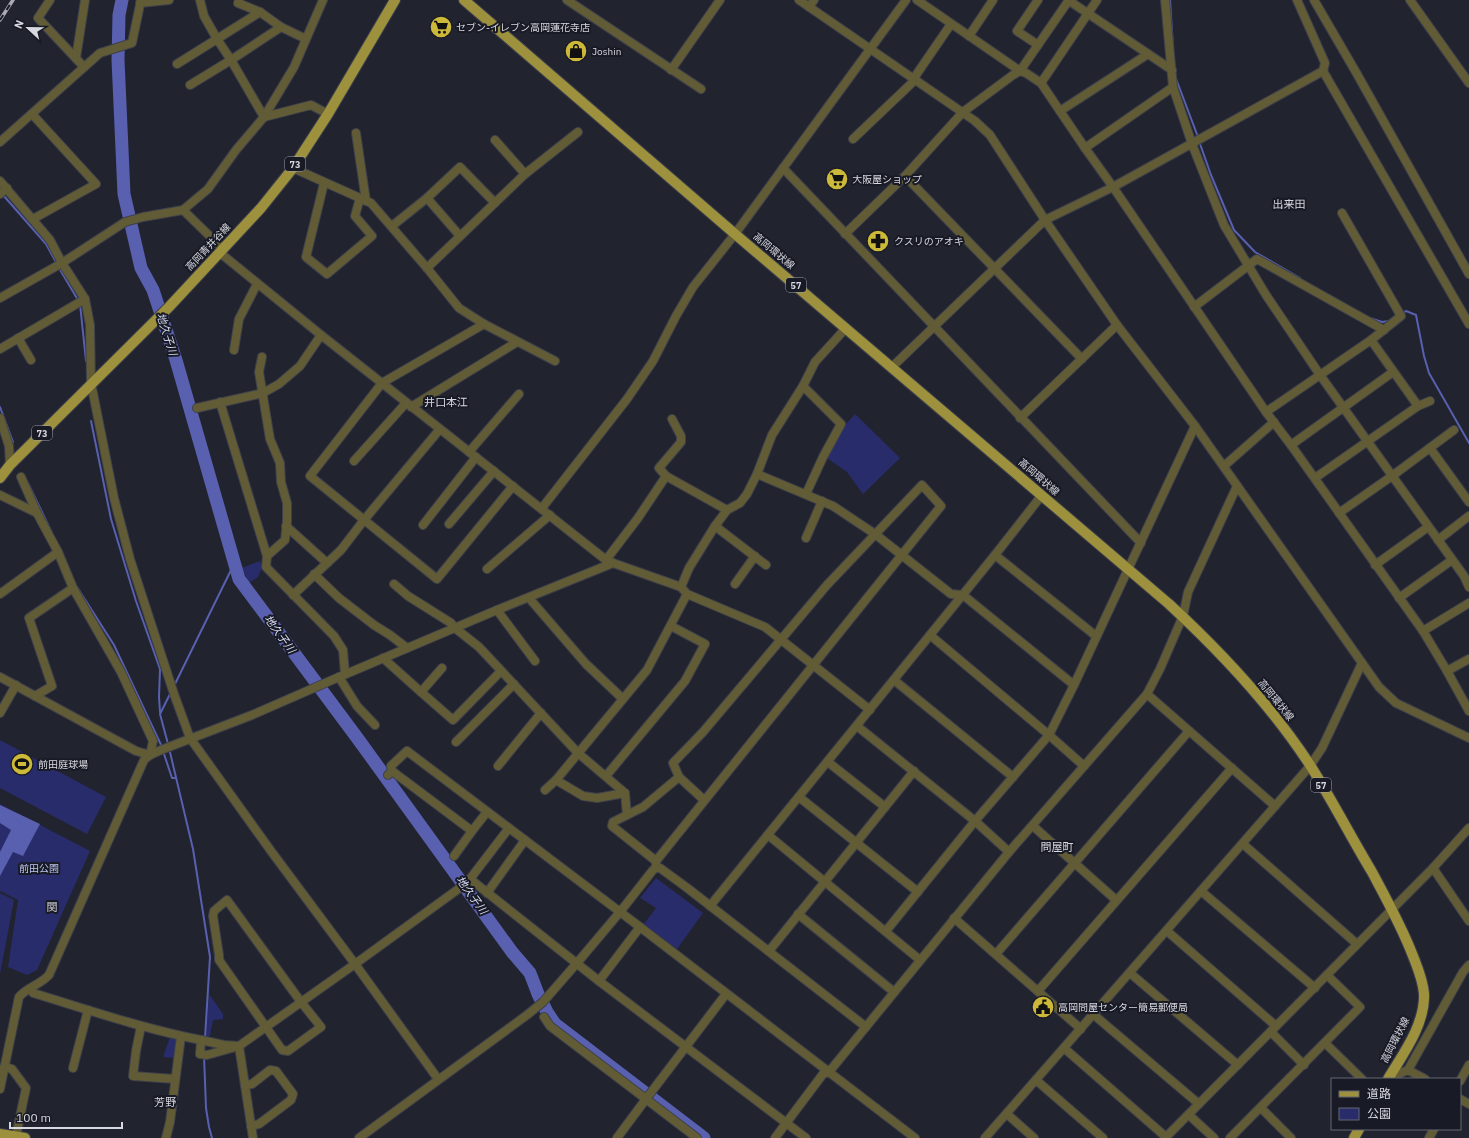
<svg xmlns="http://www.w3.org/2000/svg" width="1469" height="1138" font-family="'IBM Plex Sans','Noto Sans JP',sans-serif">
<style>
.green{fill:#292c6a}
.water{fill:#5860af}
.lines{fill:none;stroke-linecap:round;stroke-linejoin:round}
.stream{stroke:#5860af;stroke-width:2}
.river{stroke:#5860af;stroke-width:13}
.minor-casing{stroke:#3e404b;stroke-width:10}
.major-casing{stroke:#3e404b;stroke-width:12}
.minor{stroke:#615b36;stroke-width:8}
.major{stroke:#9e913e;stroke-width:10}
.rail-casing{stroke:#a9aab3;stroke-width:3.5}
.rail{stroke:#181a25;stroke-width:2;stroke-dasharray:6;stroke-linecap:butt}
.labels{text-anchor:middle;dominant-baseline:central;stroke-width:4;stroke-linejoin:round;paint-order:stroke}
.shield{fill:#181a25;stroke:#9e9fa8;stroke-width:1}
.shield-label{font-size:9px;font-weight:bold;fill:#d7d8e0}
.poi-label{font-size:10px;fill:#d7d8e0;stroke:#181a25;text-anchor:start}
.street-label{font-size:10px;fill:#d7d8e0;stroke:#181a25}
.park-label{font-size:10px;fill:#bcc4ef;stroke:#181a25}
.neighbourhood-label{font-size:11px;fill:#d7d8e0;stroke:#181a25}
.water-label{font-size:11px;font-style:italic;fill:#d7dbf1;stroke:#181a25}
</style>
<rect width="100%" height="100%" fill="#21232f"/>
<g class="green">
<path d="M 855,414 L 900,458 L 863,494 L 847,472 L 827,458 L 846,424 Z"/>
<path d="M 260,561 L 262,568 L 258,577 L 249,583 L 242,568 Z"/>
<path d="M 0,740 L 106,797 L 87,834 L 0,788 Z"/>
<path d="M 0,804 L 90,851 L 37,970 L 27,975 L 8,967 L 18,900 L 0,891 Z"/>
<path d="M 656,878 L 703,913 L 677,949 L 644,924 L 656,908 L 640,898 Z"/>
<path d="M 0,893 L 14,900 L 0,974 Z"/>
<path d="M 209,994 L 223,1014 L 223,1019 L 213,1020 L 210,1036 L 206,1036 Z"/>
<path d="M 170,1037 L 175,1039 L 176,1042 L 174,1058 L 163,1057 Z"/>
</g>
<path class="water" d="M 0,805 L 40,824 L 23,856 L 13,852 L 0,876 L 0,852 L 11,830 L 0,823 Z"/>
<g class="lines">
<g class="stream">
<path d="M 1170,0 L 1173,47"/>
<path d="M 1175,76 L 1198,137"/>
<path d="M 1199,141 L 1211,175 L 1234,230 L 1255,252 L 1300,278"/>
<path d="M 3,195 L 46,244 L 57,264"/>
<path d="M 59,268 L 78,300"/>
<path d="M 80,304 L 86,361"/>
<path d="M 1403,313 L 1406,311 L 1416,315 L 1424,356 L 1429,373 L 1469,443"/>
<path d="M 1370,318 L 1382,322 L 1389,321"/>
<path d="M 0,407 L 13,442"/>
<path d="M 91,421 L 111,519 L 136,601 L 160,669 L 159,697 L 160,712"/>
<path d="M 28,483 L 52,533"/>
<path d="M 77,587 L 114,645 L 162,747"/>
<path d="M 174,686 L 234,564"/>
<path d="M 168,744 L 160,714 L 171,692"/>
<path d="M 169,748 L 193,849 L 210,957 L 205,1038"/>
<path d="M 163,751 L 172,778 L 176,778"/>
<path d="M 204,1056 L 206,1108 L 209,1127 L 212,1138"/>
</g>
<path class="river" d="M 122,0 L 119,15 L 118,60 L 124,194 L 141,268 L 153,290 L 176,360 L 239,579 L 358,739 L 512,952 L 530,973 L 538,994 L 547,1012 L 555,1024 L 704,1138"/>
<g class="minor-casing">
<g id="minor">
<path d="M 50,0 L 38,18 L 84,67"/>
<path d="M 200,0 L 204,16 L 217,39 L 260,12 L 281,27"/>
<path d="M 239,0 L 238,3 L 260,12"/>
<path d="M 567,0 L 701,89"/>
<path d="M 799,0 L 975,121 L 990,135 L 1045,220 L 1117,325 L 1195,426 L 1379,687 L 1396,703 L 1469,738"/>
<path d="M 917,0 L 1020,71 L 1069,0"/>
<path d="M 1038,0 L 1017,31 L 1038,45"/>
<path d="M 1068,0 L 1172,70"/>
<path d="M 1165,0 L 1173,87 L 1192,144 L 1224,225 L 1266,295 L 1320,375 L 1464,576 L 1469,587"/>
<path d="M 1314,0 L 1357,74 L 1469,274"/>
<path d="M 1410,0 L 1469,83"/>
<path d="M 140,3 L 169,0"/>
<path d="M 809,7 L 814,0"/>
<path d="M 969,36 L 993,0"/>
<path d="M 76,58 L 85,0"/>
<path d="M 177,64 L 217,39 L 231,60 L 190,85"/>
<path d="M 671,70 L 720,0"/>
<path d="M 1323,71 L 1469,324"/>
<path d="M 914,78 L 951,24"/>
<path d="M 1041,83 L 1097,0"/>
<path d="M 1060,111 L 1148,54"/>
<path d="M 32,114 L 96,184 L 33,219"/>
<path d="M 264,117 L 231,60 L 281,27 L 306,39"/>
<path d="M 264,117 L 311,105 L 328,114"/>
<path d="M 356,133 L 366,201"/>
<path d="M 853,139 L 916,79"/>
<path d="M 495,140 L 525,174"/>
<path d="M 0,142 L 100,53 L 132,43 L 141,0"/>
<path d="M 1085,148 L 1173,87"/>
<path d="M 293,168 L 371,203 L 427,268 L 459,308 L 484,324 L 555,361"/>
<path d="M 783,168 L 1141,543"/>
<path d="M 905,176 L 1082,359"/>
<path d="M 0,181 L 50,240 L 62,263 L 85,299 L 90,325 L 91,383 L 114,498 L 130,559 L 174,694 L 190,738 L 271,851 L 355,964 L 438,1079"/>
<path d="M 324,183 L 306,257 L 327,274 L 372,236 L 355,216 L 360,198"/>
<path d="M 0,194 L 7,188"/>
<path d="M 427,198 L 460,236"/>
<path d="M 183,210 L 223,249"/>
<path d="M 1342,213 L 1401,316 L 1371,340"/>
<path d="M 392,226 L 427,198 L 460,167 L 495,203"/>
<path d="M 845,234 L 905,176 L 963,112 L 1013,75 L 1020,71 L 1026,73 L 1041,83 L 1085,148 L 1113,187 L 1266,412 L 1291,445 L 1423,631 L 1447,671 L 1469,711"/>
<path d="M 219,252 L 321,335 L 606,560 L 613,563 L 681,587 L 687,594 L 765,627 L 870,710"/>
<path d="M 427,268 L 525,174 L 578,132"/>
<path d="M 0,298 L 62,263 L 125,222 L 143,217 L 183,210 L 208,189 L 236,150 L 264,117 L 294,67 L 323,0"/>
<path d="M 1194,307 L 1257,259 L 1384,330"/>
<path d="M 484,324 L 382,383 L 310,476 L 437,579 L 513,486"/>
<path d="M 18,338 L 31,360"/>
<path d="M 0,349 L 85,299"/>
<path d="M 234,350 L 239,319 L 257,284"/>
<path d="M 262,357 L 259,372 L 270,439 L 280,463 L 281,482 L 287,503 L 287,522 L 285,540 L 267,556 L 266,567 L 334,636 L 343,650 L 345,674"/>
<path d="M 892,367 L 1045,220 L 1113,187 L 1323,71 L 1325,63 L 1297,0"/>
<path d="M 803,386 L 841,424 L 823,457 L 806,494"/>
<path d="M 220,402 L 267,556"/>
<path d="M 411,407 L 517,342"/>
<path d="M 197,408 L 263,393 L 279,384 L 300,366 L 321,335"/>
<path d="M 1266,412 L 1371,340 L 1418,406"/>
<path d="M 0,418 L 9,446 L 10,465"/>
<path d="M 1020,418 L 1117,325"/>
<path d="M 672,419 L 681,436 L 681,442 L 659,468 L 666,476 L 727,510"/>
<path d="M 1291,445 L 1393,372"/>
<path d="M 1430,448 L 1469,502"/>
<path d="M 469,452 L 519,394"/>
<path d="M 354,461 L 406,403"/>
<path d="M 1224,466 L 1274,422"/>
<path d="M 757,474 L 833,506 L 875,534 L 951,594 L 963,595 L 1074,685"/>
<path d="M 21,477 L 37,513"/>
<path d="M 1315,478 L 1418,406 L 1430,401"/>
<path d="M 0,495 L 37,513 L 58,552 L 73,588 L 121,672 L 153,741 L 150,755"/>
<path d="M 542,508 L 627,399 L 653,361 L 676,316 L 693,287 L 735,234 L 906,0"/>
<path d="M 1339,513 L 1392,476 L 1454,430"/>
<path d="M 449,524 L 494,471"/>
<path d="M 423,525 L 476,457"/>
<path d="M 286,526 L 327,563"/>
<path d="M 715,526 L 766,565"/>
<path d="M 806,538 L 822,501"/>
<path d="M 1438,540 L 1469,516"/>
<path d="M 995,555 L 1096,636"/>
<path d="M 606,560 L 638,518 L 666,476"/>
<path d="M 1375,565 L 1428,527"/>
<path d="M 487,569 L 550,515"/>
<path d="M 314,574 L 339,598 L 374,625 L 390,635 L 407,648"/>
<path d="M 394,584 L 408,596 L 451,623 L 455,628 L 479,647 L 578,753 L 625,793 L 627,815"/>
<path d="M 735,584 L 755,556"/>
<path d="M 681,587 L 689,568 L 715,526 L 727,510 L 740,503 L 747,494 L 757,474 L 772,435 L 803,386 L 815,362 L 846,328"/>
<path d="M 0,594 L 58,552"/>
<path d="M 293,595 L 341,550 L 364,520 L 440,429"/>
<path d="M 529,598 L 586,664 L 623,699"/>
<path d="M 1399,598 L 1452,560"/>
<path d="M 497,610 L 535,661"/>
<path d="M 1423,631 L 1469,603"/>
<path d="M 930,635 L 1049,735 L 1084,766"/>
<path d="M 383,658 L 421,692"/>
<path d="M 442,668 L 421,692 L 453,720 L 501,671"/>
<path d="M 1447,671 L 1469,659"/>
<path d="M 0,677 L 136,751 L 150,755"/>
<path d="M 339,677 L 357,706 L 375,725"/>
<path d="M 894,680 L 1013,777"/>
<path d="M 1147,694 L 1275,806"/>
<path d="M 35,696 L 52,686 L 29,618 L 73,588"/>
<path d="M 0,713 L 16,685"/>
<path d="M 857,726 L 975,821 L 1009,852"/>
<path d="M 456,742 L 514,684"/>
<path d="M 828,762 L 885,807"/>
<path d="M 498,766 L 541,713"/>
<path d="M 392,771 L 472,831 L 487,812"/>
<path d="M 388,775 L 392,771 L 391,766 L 407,751 L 640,927 L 915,1138"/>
<path d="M 606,776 L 685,681 L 705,644 L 671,626"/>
<path d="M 556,780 L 583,796 L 597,798 L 625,793"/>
<path d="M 545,790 L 556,780 L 647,670 L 687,594"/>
<path d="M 799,797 L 918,892"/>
<path d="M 1033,826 L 1116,900"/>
<path d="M 768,835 L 920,960"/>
<path d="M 1243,844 L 1357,944"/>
<path d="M 454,856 L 472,831"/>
<path d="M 656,861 L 612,826 L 613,822 L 643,807 L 679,777"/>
<path d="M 656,868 L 656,861 L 941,506 L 922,485 L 827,585 L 703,732 L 673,763 L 679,777 L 704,800"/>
<path d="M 1433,868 L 1469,921"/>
<path d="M 470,879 L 509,828"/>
<path d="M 1201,891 L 1315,988"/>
<path d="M 487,893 L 525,840"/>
<path d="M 227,900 L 301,1002 L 321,1027 L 288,1051 L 282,1050 L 219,960 L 219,955 L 213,916 L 214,911 Z"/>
<path d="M 710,906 L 995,555 L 1042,495"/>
<path d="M 798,914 L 894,992"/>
<path d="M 954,918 L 1081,1029"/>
<path d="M 886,931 L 975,821 L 1049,735 L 1074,685 L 1195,426"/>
<path d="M 1167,931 L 1276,1026"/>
<path d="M 769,951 L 914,771"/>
<path d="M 996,954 L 1189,731"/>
<path d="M 1130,973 L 1238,1065"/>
<path d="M 599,981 L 640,927"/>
<path d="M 32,988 L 33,993 C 89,1010 144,1029 201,1040 L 200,1054 L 207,1055 L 239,1046 L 355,964 L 468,882 L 470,879 L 599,981 L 806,1138"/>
<path d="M 1038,991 L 1232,768"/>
<path d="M 1094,1015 L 1199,1104"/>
<path d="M 544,1017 L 550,1026 L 646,1099 L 726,994"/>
<path d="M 141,1026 L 136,1051 L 133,1076 L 175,1079"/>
<path d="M 1271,1032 L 1304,1065"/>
<path d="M 201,1040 L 224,1045 L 239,1046 L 253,1138"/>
<path d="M 1325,1043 L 1362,1079"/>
<path d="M 1064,1048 L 1166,1137"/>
<path d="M 4,1067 L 12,1069 L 26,1088 L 16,1136"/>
<path d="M 73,1068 L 88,1010"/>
<path d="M 1408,1070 L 1425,1079"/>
<path d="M 1389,1078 L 1408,1070 L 1463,972 L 1469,965"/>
<path d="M 1036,1080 L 1103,1138"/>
<path d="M 1460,1081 L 1469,1065"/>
<path d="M 245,1085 L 252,1084 L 270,1070 L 276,1071 L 293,1094 L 291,1100 L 259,1124 L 251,1126"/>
<path d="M 0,1089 L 19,997 C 27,987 40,985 49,975 L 144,760 L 150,755 L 161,750 L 252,715 L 339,677 L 497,610 L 613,563"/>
<path d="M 1460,1099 L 1469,1104"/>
<path d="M 1261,1108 L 1291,1138"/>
<path d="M 1007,1114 L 1034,1138"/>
<path d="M 1189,1115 L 1214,1138"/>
<path d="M 166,1138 L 170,1122 L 181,1036"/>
<path d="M 359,1138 L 527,1015 L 543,1002 L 577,963 L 620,912 L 653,870 L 656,868 L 660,868 L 686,887 L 866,1027"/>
<path d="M 617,1138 L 646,1099 L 697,1138"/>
<path d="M 775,1138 L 823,1074 L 829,1072 L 1009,852 L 1147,694 L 1160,669 L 1176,632 L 1183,616 L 1188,592 L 1237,486"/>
<path d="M 985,1138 L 1310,766 L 1322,748 L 1362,663"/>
<path d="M 1165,1138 L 1433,868 L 1469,828"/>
<path d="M 1230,1138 L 1360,1007 L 1327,975"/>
<path d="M 1429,1138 L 1434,1129"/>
</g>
</g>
<g class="major-casing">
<g id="major">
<path d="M 464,0 L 735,234 L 1169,604 C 1221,652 1271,705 1310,765 C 1332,800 1351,837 1372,872 C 1387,900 1402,927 1413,956 C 1418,969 1423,980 1424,994 C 1425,1025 1403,1054 1388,1079"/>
<path d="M 0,478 L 10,465 L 169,307 L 261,208 L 293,168 L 328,114 L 395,0"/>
<path d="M 0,1134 L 25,1138"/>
<path d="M 1354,1138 L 1359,1129"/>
</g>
</g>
<use href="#minor" class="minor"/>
<use href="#major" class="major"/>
<g class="rail-casing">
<path id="rail" d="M 0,20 L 13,0"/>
</g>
<use href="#rail" class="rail"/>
</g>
<defs>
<g id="supermarket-disc" transform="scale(1.15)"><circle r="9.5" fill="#ccb939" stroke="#181a25"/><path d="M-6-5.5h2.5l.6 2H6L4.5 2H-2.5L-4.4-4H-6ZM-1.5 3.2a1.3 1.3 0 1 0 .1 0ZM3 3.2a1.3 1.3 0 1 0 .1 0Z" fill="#111"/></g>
<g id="shop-disc" transform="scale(1.15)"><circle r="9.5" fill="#ccb939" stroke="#181a25"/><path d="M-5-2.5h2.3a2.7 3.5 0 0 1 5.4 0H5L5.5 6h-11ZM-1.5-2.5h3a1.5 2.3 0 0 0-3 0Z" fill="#111"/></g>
<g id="pharmacy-disc" transform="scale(1.15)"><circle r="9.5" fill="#ccb939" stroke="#181a25"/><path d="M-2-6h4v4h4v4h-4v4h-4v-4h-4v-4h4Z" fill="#111"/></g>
<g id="stadium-disc" transform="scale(1.15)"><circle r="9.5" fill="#ccb939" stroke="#181a25"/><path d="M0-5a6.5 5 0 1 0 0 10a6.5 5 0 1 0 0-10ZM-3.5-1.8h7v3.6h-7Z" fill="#111"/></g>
<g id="civic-disc" transform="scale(1.15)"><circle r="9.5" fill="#ccb939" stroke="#181a25"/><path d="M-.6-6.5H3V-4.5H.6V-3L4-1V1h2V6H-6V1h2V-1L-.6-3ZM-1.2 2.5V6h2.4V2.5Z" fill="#111"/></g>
</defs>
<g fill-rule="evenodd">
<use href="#supermarket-disc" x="441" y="27"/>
<use href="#shop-disc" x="576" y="51"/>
<use href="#supermarket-disc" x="837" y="179"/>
<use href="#pharmacy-disc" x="878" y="241"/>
<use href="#stadium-disc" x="22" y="764"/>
<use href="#civic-disc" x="1043" y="1007"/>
</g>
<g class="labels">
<g class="shield">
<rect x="285" y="157" width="20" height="14" rx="3"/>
<rect x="786" y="278" width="20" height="14" rx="3"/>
<rect x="32" y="426" width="20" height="14" rx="3"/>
<rect x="1311" y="778" width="20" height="14" rx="3"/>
</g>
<g class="shield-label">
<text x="295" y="164">73</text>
<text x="796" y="285">57</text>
<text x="42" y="433">73</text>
<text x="1321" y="785">57</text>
</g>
<g class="poi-label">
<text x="456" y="27">セブン-イレブン高岡蓮花寺店</text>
<text x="592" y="51">Joshin</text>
<text x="852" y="179">大阪屋ショップ</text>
<text x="894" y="241">クスリのアオキ</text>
<text x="38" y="764">前田庭球場</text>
<text x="1058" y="1007">高岡問屋センター簡易郵便局</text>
</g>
<g class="street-label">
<text transform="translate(208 247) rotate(-47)">高岡青井谷線</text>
<text transform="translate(774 251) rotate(40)">高岡環状線</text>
<text transform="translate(1039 477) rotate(41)">高岡環状線</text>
<text transform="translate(1276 700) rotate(51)">高岡環状線</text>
<text transform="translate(1395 1040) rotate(-63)">高岡環状線</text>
</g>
<g class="park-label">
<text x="39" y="868">前田公園</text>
</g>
<g class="neighbourhood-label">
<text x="1289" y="204">出来田</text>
<text x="446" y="402">井口本江</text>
<text x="1057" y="847">問屋町</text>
<text x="52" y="907">関</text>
<text x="165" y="1102">芳野</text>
</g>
<g class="water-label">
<text transform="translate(167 334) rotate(72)">地久子川</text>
<text transform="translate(280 634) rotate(54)">地久子川</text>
<text transform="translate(472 895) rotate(54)">地久子川</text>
</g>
</g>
<rect x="1331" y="1078" width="130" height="52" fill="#181a25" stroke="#646670"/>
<rect x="1339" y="1091" width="20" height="6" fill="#9e913e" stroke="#646670"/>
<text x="1367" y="1098" font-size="12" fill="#d7d8e0">道路</text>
<rect x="1339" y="1108" width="20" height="12" fill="#292c6a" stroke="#646670"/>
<text x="1367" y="1118" font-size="12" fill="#d7d8e0">公園</text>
<g transform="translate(28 28) rotate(292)" stroke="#181a25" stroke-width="3" paint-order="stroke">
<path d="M0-3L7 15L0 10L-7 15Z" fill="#d7d8e0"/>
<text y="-6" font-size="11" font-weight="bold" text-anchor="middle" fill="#d7d8e0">N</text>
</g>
<path d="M10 1122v6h112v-6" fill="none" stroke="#d7d8e0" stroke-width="2"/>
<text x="16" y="1122" font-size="12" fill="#d7d8e0" stroke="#181a25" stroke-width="3" paint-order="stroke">100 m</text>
</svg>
